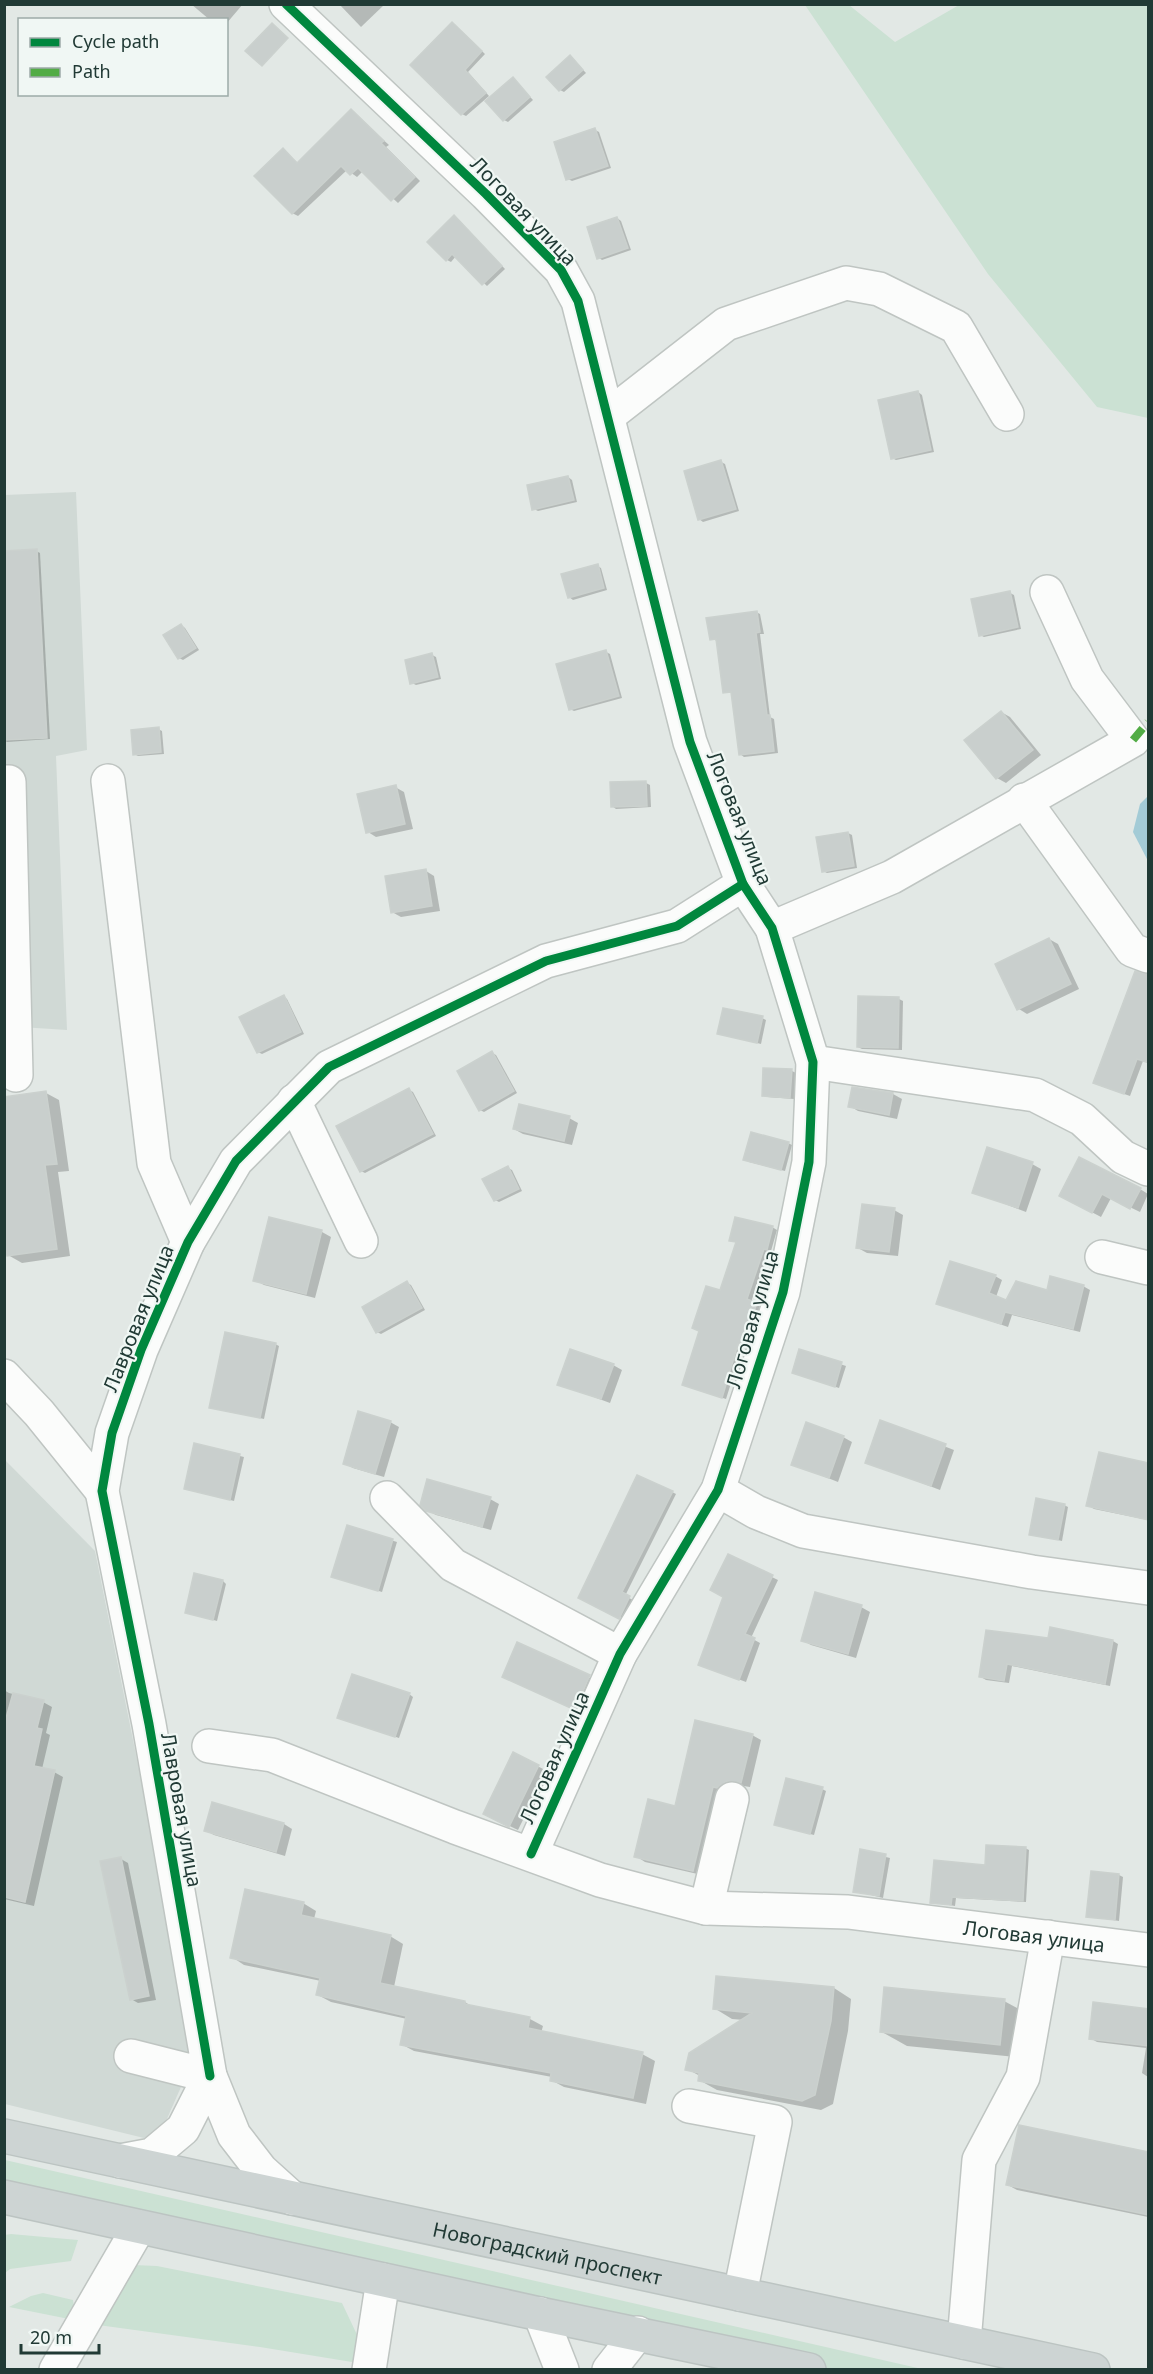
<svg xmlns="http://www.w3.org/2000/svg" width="1153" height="2374" font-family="'Noto Sans',sans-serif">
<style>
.built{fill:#d0d9d5}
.green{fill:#cbe1d3}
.water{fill:#a3cbd6}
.shadow{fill:#0003}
.building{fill:#c9cfcd;stroke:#cbd1ce;stroke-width:1.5}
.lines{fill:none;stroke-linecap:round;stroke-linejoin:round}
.minor-casing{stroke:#bfc5c2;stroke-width:36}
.major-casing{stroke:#bcc4c2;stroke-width:36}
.minor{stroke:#fbfcfb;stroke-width:33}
.major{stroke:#cdd4d3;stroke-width:33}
.quiet{stroke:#52ac45;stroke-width:8;stroke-dasharray:15 8;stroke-linecap:butt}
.cycleway-casing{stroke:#f0f7f4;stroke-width:13}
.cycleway{stroke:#00873e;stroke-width:9}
.labels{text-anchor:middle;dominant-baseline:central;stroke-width:4.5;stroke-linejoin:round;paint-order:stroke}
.street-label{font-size:20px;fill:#213a35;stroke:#f0f7f4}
</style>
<rect width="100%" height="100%" fill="#e2e8e5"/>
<g class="built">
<path d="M 76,492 L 87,750 L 56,756 L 67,1030 L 5,1026 L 5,495 Z"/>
<path d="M 4,1459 L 95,1551 L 196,2053 L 162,2130 L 144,2138 L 5,2104 Z"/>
</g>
<g class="green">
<path d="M 805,5 L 849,5 L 895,42 L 959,5 L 1148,5 L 1148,418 L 1097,407 L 988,274 Z"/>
<path d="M 5,2160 L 922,2369 L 830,2369 L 5,2182 Z"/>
<path d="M 4,2235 L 11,2234 L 78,2240 L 71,2261 L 10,2269 L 5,2273 Z"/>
<path d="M 134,2265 L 157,2266 L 342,2303 L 359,2339 L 358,2363 L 260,2347 L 98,2325 Z"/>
<path d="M 43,2293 L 73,2300 L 74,2307 L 69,2319 L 9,2307 L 31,2296 Z"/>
</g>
<path class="water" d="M 1148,796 L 1148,861 L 1133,832 L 1140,804 Z"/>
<g class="shadow">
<path d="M 191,4 L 243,4 L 226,24 L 226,20 L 210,20 Z"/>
<path d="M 339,4 L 385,4 L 361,27 Z"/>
<path d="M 456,26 L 485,54 L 468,72 L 489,96 L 466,116 L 462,114 Z"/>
<path d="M 574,60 L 586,73 L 564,92 L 560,90 Z"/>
<path d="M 513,79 L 533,100 L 508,122 L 504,120 Z"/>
<path d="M 351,111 L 389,145 L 386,147 L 420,181 L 398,203 L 363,171 L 357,177 L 347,170 L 298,216 L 292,213 L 283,150 L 299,164 Z"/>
<path d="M 595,130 L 599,132 L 611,168 L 572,181 L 568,179 Z"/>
<path d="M 454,216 L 505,269 L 487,286 L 456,256 L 451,262 L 447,260 Z"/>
<path d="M 617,218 L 621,221 L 631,250 L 602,260 L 598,257 Z"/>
<path d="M 918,392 L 922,395 L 934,452 L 896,460 L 892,458 Z"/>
<path d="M 721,462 L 725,464 L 739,511 L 703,522 L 699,519 Z"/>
<path d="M 568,477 L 572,480 L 577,502 L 538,511 L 534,509 Z"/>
<path d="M 36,551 L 40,553 L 50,739 L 7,742 L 4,740 L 4,553 Z"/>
<path d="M 597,566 L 601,568 L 607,590 L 573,600 L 569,597 Z"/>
<path d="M 1010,593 L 1014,595 L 1021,629 L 984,637 L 980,635 Z"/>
<path d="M 756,612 L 760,614 L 764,634 L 760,634 L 770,717 L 774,719 L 778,753 L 744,757 L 740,754 L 733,693 L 724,692 L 718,641 L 711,639 Z"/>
<path d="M 181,625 L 185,628 L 199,650 L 183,660 L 179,658 Z"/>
<path d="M 606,652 L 610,654 L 622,698 L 574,711 L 570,709 Z"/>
<path d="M 432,655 L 436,657 L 441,679 L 416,685 L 412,683 Z"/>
<path d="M 1001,712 L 1010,717 L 1041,755 L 1006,783 L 997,778 L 966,741 Z"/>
<path d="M 158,729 L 162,731 L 164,754 L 138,756 L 134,754 Z"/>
<path d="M 646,783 L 650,785 L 651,807 L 616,809 L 612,806 L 611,784 Z"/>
<path d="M 395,787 L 404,792 L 413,829 L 376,837 L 368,832 Z"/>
<path d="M 848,833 L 852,835 L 857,868 L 827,873 L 823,871 Z"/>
<path d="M 426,871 L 434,876 L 440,911 L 401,917 L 392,912 Z"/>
<path d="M 1049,939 L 1058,944 L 1079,989 L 1027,1014 L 1019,1009 Z"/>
<path d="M 1148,978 L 1148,1063 L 1143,1061 L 1130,1096 L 1101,1086 Z"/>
<path d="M 284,997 L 287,999 L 304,1034 L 262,1054 L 258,1052 Z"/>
<path d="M 859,998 L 899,999 L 903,1001 L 902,1050 L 862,1049 L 858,1047 Z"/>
<path d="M 762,1018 L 766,1020 L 761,1044 L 719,1033 Z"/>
<path d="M 492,1053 L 496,1055 L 517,1093 L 484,1112 L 480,1110 Z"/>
<path d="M 792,1071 L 796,1073 L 794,1099 L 767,1097 L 763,1095 Z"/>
<path d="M 853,1088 L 893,1094 L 902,1099 L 897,1119 L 858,1111 L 850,1106 Z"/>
<path d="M 409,1090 L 413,1092 L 436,1136 L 365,1173 L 361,1171 Z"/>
<path d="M 46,1093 L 59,1100 L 69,1171 L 58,1172 L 70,1256 L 22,1263 L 8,1255 Z"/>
<path d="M 569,1118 L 578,1123 L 572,1145 L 523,1134 L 514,1129 Z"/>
<path d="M 788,1143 L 792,1145 L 785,1171 L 749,1162 Z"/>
<path d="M 1032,1164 L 1041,1169 L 1026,1212 L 974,1192 Z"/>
<path d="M 508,1168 L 512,1170 L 522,1191 L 499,1202 L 495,1200 Z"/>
<path d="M 1140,1189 L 1148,1194 L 1140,1212 L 1111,1198 L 1101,1217 L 1061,1196 Z"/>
<path d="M 894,1210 L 903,1215 L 898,1256 L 867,1253 L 858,1248 Z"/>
<path d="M 270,1219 L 322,1232 L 331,1237 L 315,1298 L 264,1285 L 255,1280 Z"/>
<path d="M 772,1227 L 777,1230 L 771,1251 L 769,1251 L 751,1302 L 761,1307 L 747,1347 L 743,1345 L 726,1399 L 689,1387 L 684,1385 L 721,1292 L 737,1243 L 731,1240 Z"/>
<path d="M 995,1276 L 1002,1280 L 996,1297 L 1007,1302 L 1083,1286 L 1090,1290 L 1080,1332 L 1012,1315 L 1008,1327 L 938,1303 Z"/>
<path d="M 407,1283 L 411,1285 L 425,1310 L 381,1334 L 377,1332 Z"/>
<path d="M 275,1344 L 279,1346 L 264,1419 L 211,1407 Z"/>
<path d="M 800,1351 L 846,1366 L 839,1388 L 794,1373 Z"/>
<path d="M 613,1365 L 622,1370 L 610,1403 L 559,1384 Z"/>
<path d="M 390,1422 L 399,1427 L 384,1477 L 353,1468 L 344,1463 Z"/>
<path d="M 881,1422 L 954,1450 L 940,1490 L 867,1462 Z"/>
<path d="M 843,1437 L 852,1442 L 838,1482 L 792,1464 Z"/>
<path d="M 195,1445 L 244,1457 L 234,1501 L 185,1488 Z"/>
<path d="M 672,1492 L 676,1494 L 625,1596 L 633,1600 L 624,1619 L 580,1598 Z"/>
<path d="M 490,1499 L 499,1504 L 491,1530 L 436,1515 L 427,1510 Z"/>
<path d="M 1064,1505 L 1068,1507 L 1062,1541 L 1031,1534 Z"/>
<path d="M 1088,1505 L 1148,1520 L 1094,1509 Z"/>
<path d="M 348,1527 L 397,1542 L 382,1592 L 337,1578 Z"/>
<path d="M 728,1556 L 778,1580 L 751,1638 L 760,1643 L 746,1682 L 706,1667 L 725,1597 Z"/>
<path d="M 223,1581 L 226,1584 L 217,1621 L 186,1612 Z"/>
<path d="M 861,1607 L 870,1612 L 856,1658 L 811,1645 L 802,1640 Z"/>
<path d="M 1051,1629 L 1113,1641 L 1118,1644 L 1110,1686 L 1012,1666 L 1009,1683 L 986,1680 L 981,1677 L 1049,1640 Z"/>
<path d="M 518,1644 L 598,1682 L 584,1714 L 512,1681 Z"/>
<path d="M 4,1690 L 9,1693 L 43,1702 L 52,1707 L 46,1733 L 50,1735 L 42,1769 L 54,1772 L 63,1777 L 34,1906 L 4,1899 Z"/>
<path d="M 409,1694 L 413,1697 L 399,1738 L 343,1719 Z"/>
<path d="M 752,1735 L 761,1740 L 750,1787 L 737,1785 L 702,1875 L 645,1862 L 636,1856 L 676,1808 Z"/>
<path d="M 514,1754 L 547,1771 L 518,1830 L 493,1818 Z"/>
<path d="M 822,1789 L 826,1791 L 814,1835 L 779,1826 Z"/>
<path d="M 213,1804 L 284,1824 L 292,1829 L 285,1856 L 214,1835 L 205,1830 Z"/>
<path d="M 1025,1848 L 1029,1850 L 1026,1902 L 956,1898 L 955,1906 L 931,1902 L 987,1867 Z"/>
<path d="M 861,1851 L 890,1858 L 883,1898 L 855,1891 Z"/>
<path d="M 121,1859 L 128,1863 L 156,2000 L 138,2003 L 131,1999 Z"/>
<path d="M 1119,1875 L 1123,1877 L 1119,1921 L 1088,1916 Z"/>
<path d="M 303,1903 L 316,1911 L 314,1919 L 390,1936 L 403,1944 L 394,1987 L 465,2002 L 474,2008 L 530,2019 L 543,2026 L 541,2033 L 642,2054 L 655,2061 L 646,2104 L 564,2087 L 551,2080 L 552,2077 L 414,2051 L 401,2044 L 407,2019 L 331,2002 L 318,1995 L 321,1981 L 244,1965 L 232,1957 Z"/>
<path d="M 834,1988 L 851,1999 L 848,2031 L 833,2104 L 821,2110 L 717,2090 L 699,2080 L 700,2076 L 687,2069 L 744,2020 L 732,2019 L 714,2008 Z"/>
<path d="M 1004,2001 L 1030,2015 L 1026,2058 L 907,2046 L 882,2032 Z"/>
<path d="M 1148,2011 L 1148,2077 L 1142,2073 L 1146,2048 L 1097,2042 L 1090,2038 Z"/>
<path d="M 1148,2154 L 1148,2217 L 1017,2190 L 1008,2185 Z"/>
</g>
<g class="building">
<path d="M 452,22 L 482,51 L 465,70 L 486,93 L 461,115 L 410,65 Z"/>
<path d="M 272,23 L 288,38 L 262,66 L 245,51 Z"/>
<path d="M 570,55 L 583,70 L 559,91 L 546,77 Z"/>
<path d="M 513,77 L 530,97 L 503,121 L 485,101 Z"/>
<path d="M 351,109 L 384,141 L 381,143 L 415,177 L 391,201 L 358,168 L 350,175 L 341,166 L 292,214 L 254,176 L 283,148 L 297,163 Z"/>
<path d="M 595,128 L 608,166 L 566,180 L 554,142 Z"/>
<path d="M 454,215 L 502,266 L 482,285 L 452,254 L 446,261 L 427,242 Z"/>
<path d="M 617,217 L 628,248 L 597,259 L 587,227 Z"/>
<path d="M 918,391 L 931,450 L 891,459 L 878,400 Z"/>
<path d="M 721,460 L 736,509 L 698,520 L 684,471 Z"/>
<path d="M 568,476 L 574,500 L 532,510 L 527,485 Z"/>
<path d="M 37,549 L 47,738 L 4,740 L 4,551 Z"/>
<path d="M 598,564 L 604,588 L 568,598 L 561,574 Z"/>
<path d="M 1010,591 L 1018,627 L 979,636 L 971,599 Z"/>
<path d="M 757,611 L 760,632 L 756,633 L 767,715 L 770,715 L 774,751 L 739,755 L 731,692 L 723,693 L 716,639 L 710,640 L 706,618 Z"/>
<path d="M 181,624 L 196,648 L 178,659 L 163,635 Z"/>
<path d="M 606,650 L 619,696 L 569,710 L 556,664 Z"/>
<path d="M 432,653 L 438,677 L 410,684 L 405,660 Z"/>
<path d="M 1001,711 L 1033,750 L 996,779 L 964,740 Z"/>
<path d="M 159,727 L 161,752 L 133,755 L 131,730 Z"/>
<path d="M 646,781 L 647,806 L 611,807 L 610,782 Z"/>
<path d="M 396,785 L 405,824 L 366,833 L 357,794 Z"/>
<path d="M 848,832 L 854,866 L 822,872 L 816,837 Z"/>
<path d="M 426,869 L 432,906 L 391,913 L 385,876 Z"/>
<path d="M 1049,938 L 1071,984 L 1017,1010 L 995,964 Z"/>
<path d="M 1135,971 L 1149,974 L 1149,1063 L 1137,1059 L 1124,1094 L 1093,1083 Z"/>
<path d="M 284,995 L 301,1032 L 257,1053 L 239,1017 Z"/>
<path d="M 858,996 L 899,997 L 898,1048 L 857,1047 Z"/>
<path d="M 723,1008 L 763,1016 L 757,1043 L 717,1034 Z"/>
<path d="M 492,1051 L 514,1091 L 479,1111 L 457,1071 Z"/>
<path d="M 763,1068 L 792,1069 L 790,1098 L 762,1096 Z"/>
<path d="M 852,1087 L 893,1093 L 889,1115 L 848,1107 Z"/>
<path d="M 409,1088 L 433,1134 L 360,1172 L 336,1126 Z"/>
<path d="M 46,1091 L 57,1164 L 45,1165 L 57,1249 L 7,1256 L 4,1239 L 4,1097 Z"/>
<path d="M 519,1104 L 570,1116 L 564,1141 L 513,1129 Z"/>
<path d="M 751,1132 L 789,1142 L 781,1170 L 743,1160 Z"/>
<path d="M 987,1147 L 1033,1162 L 1018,1208 L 972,1193 Z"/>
<path d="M 1079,1157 L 1141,1188 L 1130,1209 L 1102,1194 L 1092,1213 L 1059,1196 Z"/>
<path d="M 508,1166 L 519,1189 L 494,1201 L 482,1179 Z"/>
<path d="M 862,1204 L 895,1208 L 889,1252 L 856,1248 Z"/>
<path d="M 269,1217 L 322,1230 L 306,1294 L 253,1281 Z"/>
<path d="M 735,1217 L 773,1226 L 767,1250 L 764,1249 L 747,1299 L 757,1303 L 742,1345 L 738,1344 L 722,1398 L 682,1385 L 699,1331 L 692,1328 L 706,1286 L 720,1290 L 736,1242 L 729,1241 Z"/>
<path d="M 950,1261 L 996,1275 L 989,1293 L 1006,1300 L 1016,1281 L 1047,1290 L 1050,1276 L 1084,1285 L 1073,1329 L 1005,1312 L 1001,1324 L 936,1304 Z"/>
<path d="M 407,1281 L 422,1308 L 376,1333 L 362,1307 Z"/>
<path d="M 225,1332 L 276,1343 L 260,1418 L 209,1408 Z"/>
<path d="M 570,1349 L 614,1364 L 601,1399 L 557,1385 Z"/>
<path d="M 799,1349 L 842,1362 L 835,1387 L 792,1373 Z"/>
<path d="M 358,1411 L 391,1421 L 375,1474 L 343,1464 Z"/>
<path d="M 880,1420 L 946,1444 L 931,1486 L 865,1463 Z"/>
<path d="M 806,1422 L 844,1436 L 829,1478 L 791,1465 Z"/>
<path d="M 194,1443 L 240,1454 L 230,1500 L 184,1489 Z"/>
<path d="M 1099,1452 L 1149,1463 L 1149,1520 L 1086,1506 Z"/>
<path d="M 637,1475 L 673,1491 L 622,1592 L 630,1596 L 619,1619 L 578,1598 Z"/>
<path d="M 427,1479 L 491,1497 L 482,1527 L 426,1511 L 420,1505 Z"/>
<path d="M 1036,1498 L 1065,1504 L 1058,1540 L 1029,1535 Z"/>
<path d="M 347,1525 L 393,1539 L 378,1591 L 331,1577 Z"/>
<path d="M 728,1554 L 773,1575 L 745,1634 L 755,1638 L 739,1680 L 698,1665 L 723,1597 L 710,1590 Z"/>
<path d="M 194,1573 L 223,1580 L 213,1620 L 185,1613 Z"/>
<path d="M 815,1592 L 862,1605 L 848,1654 L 801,1641 Z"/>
<path d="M 1050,1627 L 1113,1640 L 1105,1684 L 1007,1664 L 1004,1681 L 979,1677 L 986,1630 L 1048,1638 Z"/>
<path d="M 517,1642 L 590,1675 L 575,1710 L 502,1677 Z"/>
<path d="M 352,1674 L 410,1693 L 395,1737 L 337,1718 Z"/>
<path d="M 13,1693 L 44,1700 L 37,1728 L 42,1729 L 34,1766 L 55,1770 L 25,1902 L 4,1897 L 4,1725 Z"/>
<path d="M 695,1720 L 753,1734 L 741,1783 L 727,1781 L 717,1788 L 713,1787 L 693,1871 L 634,1857 L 648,1799 L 675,1806 Z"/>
<path d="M 513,1752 L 539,1765 L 509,1827 L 483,1814 Z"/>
<path d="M 786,1778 L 823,1787 L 810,1834 L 774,1825 Z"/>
<path d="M 212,1802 L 284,1823 L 276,1852 L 204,1831 Z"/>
<path d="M 986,1845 L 1026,1847 L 1023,1901 L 952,1897 L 951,1905 L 930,1903 L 934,1860 L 985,1865 Z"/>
<path d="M 860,1849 L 886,1854 L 879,1896 L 853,1892 Z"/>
<path d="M 121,1857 L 149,1996 L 130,2000 L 100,1861 Z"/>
<path d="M 1091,1871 L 1119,1874 L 1115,1920 L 1086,1917 Z"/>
<path d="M 245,1889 L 304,1902 L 301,1915 L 391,1935 L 380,1983 L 465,2001 L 465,2004 L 530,2017 L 528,2028 L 643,2052 L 633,2098 L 550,2081 L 551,2073 L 400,2045 L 406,2016 L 316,1995 L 320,1978 L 230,1958 Z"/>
<path d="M 716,1976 L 834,1987 L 831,2021 L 815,2095 L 802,2101 L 698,2081 L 699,2073 L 685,2070 L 689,2053 L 752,2013 L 713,2009 Z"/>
<path d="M 884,1987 L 1005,1999 L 1000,2045 L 880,2032 Z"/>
<path d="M 1093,2002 L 1149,2009 L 1149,2046 L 1089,2039 Z"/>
<path d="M 1019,2125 L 1149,2152 L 1149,2215 L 1006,2185 Z"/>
</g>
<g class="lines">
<g class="minor-casing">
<g id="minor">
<path d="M 286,4 L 486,194 L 561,270 L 578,301 L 690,742 L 743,884 L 772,928 L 813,1062 L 809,1162 L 783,1292 L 718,1490 L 620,1654 L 531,1854"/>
<path d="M 608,416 L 726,324 L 846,283 L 879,289 L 956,327 L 1007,414"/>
<path d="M 108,781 L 154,1163 L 188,1242"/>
<path d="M 4,782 L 9,782 L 16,1075"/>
<path d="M 1024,800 L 1132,950 L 1148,956"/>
<path d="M 772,928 L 892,877 L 1133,740 L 1087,679 L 1047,592"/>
<path d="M 813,1062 L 1035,1095 L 1082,1119 L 1123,1157 L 1148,1169"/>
<path d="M 294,1101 L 361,1241"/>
<path d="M 1102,1257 L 1148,1268"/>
<path d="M 4,1376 L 39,1413 L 102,1491"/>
<path d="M 718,1490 L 756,1512 L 803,1531 L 1032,1572 L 1148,1588"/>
<path d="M 387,1498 L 453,1565 L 620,1654"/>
<path id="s1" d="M 209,1746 L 272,1755 L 455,1827 L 600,1880 L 706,1908 L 848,1912 L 1148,1950"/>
<path d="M 706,1908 L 732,1799"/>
<path d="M 131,2056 L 210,2076 L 149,1724 L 102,1491 L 112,1433 L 141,1350 L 188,1242 L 236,1161 L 329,1067 L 546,961 L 677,926 L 743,884"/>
<path d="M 689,2106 L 775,2122 L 740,2294"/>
<path d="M 120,2161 L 152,2155 L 183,2129 L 210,2076 L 234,2135 L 261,2170 L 292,2198"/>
<path d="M 540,2314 L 562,2370"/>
<path d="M 964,2342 L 979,2160 L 1023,2077 L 1048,1937"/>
<path d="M 56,2370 L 139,2227"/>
<path d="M 369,2370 L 383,2280"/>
<path d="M 609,2370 L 638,2333"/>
</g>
</g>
<g class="major-casing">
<g id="major">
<path id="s2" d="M 4,2136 L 1093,2370"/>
<path d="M 4,2197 L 540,2314 L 809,2370"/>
</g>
</g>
<use href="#minor" class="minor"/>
<use href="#major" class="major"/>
<path class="quiet" d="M 1133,740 L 1148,722"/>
<g class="cycleway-casing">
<g id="cycleway">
<path d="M 286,4 L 486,194 L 561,270 L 578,301 L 690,742 L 743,884 L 772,928 L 813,1062 L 809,1162 L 783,1292 L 718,1490 L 620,1654 L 531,1854"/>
<path d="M 210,2076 L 149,1724 L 102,1491 L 112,1433 L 141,1350 L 188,1242 L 236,1161 L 329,1067 L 546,961 L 677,926 L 743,884"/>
</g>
</g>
<use href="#cycleway" class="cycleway"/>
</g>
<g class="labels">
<g class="street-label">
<text transform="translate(524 211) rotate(46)">Логовая улица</text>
<text transform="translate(740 818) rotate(68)">Логовая улица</text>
<text transform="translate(138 1318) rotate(-68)">Лавровая улица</text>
<text transform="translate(752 1319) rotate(-74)">Логовая улица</text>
<text transform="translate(554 1757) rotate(-66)">Логовая улица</text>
<text transform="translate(182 1810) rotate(80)">Лавровая улица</text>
<text stroke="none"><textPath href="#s1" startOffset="854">Логовая улица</textPath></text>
<text stroke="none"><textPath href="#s2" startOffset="556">Новоградский проспект</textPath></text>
</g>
</g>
<rect width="1153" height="2374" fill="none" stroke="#213a35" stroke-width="12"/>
<rect x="18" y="18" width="210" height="78" fill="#f0f7f4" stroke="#9daba8" stroke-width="1.5"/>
<rect x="30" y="38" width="30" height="9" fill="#00873e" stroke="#9daba8" stroke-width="1.5"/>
<text x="72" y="48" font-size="18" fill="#213a35">Cycle path</text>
<rect x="30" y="68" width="30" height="9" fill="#52ac45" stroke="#9daba8" stroke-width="1.5"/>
<text x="72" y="78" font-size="18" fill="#213a35">Path</text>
<path d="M21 2344v9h78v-9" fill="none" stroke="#213a35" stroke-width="3"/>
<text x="30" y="2344" font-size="18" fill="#213a35" stroke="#f0f7f4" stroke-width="4.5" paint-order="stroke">20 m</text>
</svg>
